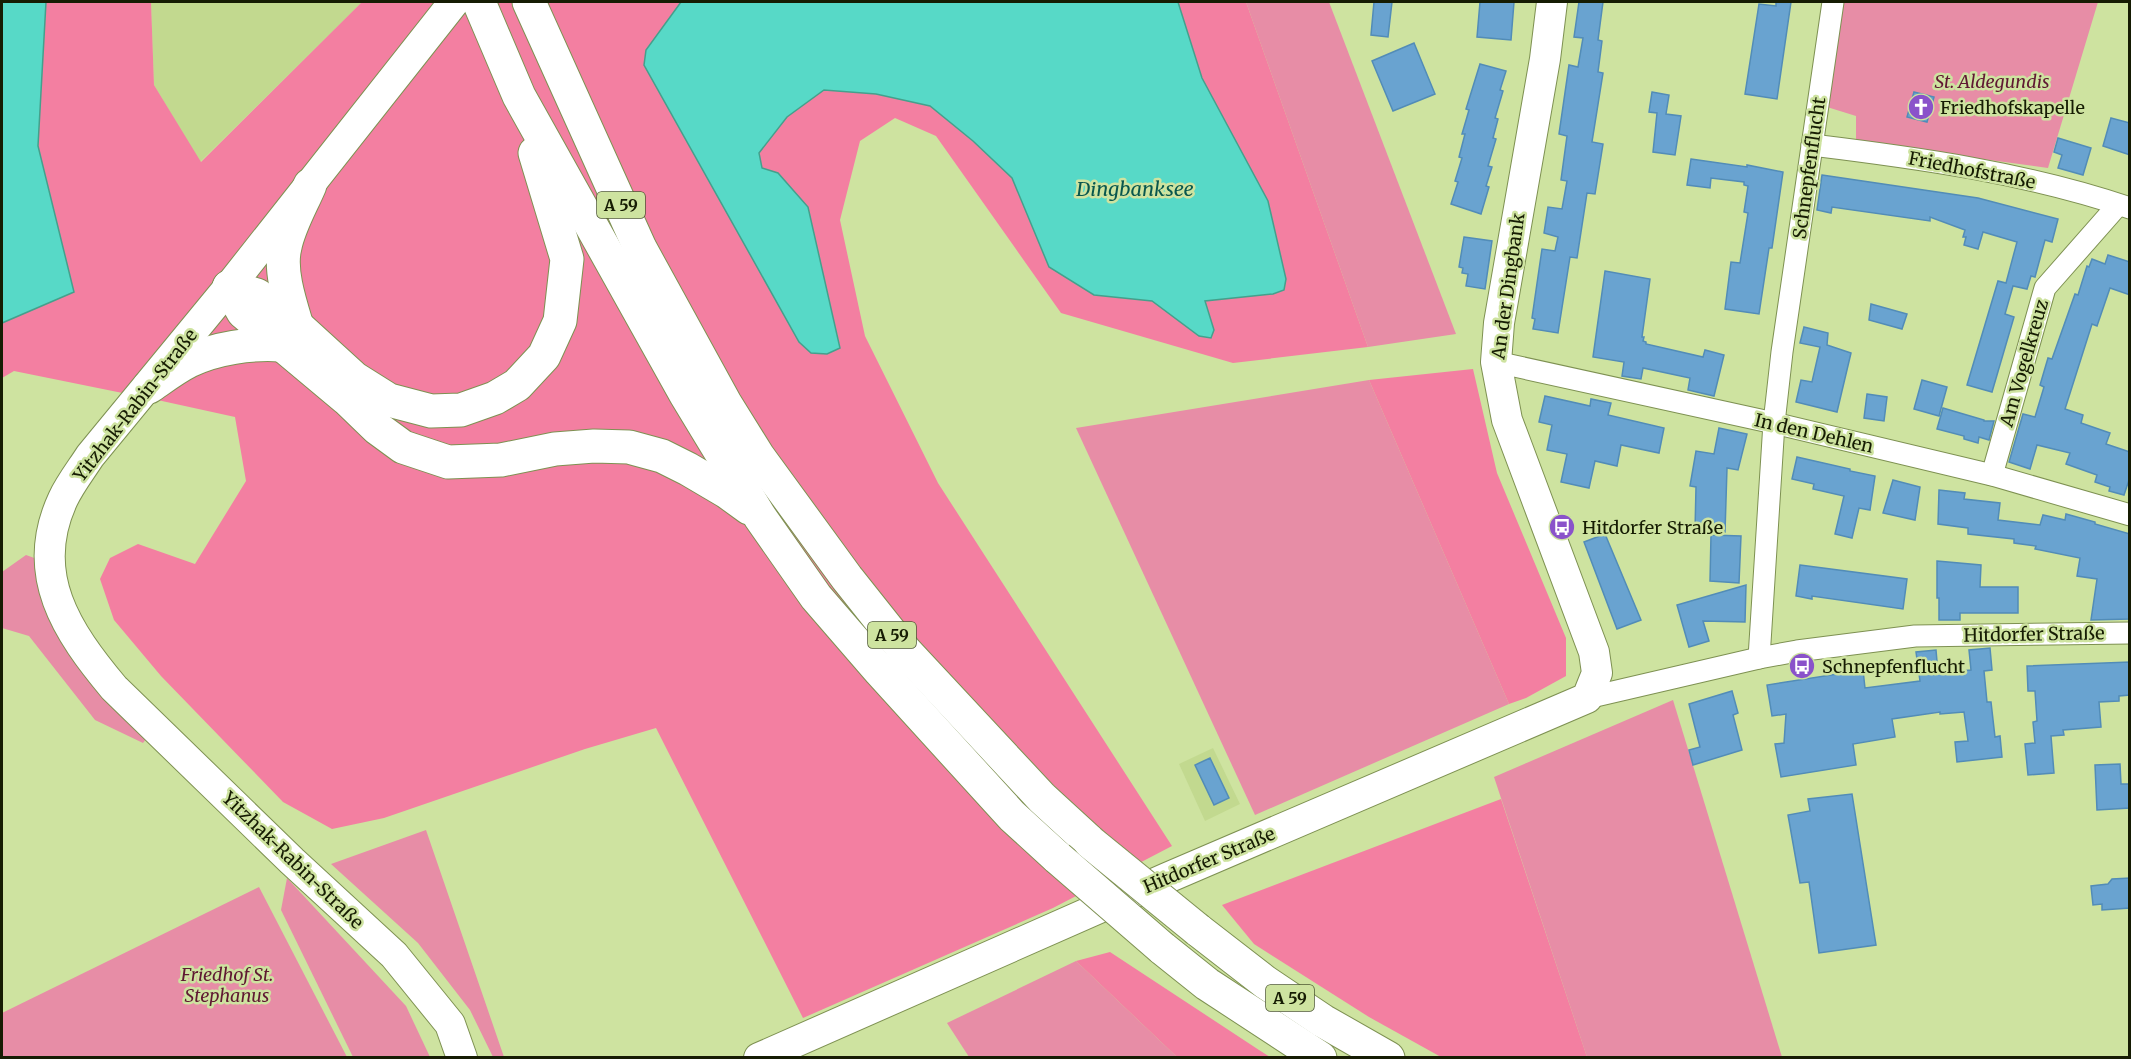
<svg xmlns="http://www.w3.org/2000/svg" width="2131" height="1059" font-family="Merriweather,serif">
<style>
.built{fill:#c2d98f}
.green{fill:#e78da6}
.forest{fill:#f37fa1}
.water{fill:#57d9c7;stroke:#44a08c;stroke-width:1.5}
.building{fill:#69a3d0;stroke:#528cb7;stroke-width:1.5}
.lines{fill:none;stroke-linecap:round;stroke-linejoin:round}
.street-casing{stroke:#7e9152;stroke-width:23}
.secondary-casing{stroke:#7e9152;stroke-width:32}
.highway-casing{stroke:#7e9152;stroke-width:35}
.street{stroke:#fff;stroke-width:21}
.secondary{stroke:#fff;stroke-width:30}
.highway{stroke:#fff;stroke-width:33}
.highway-bridge-casing{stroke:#7e9152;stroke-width:35;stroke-linecap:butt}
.highway-bridge{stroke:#fff;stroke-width:33}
.labels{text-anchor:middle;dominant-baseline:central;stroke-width:5;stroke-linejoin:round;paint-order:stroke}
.shield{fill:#cee3a0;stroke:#4d5832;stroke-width:1.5}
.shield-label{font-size:16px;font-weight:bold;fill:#161c03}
.park-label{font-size:18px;font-style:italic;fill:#5f1832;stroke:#cee3a0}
.poi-label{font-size:18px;fill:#161c03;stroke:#cee3a0;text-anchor:start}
.street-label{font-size:18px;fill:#161c03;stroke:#cee3a0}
.water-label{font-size:20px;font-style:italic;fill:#08574e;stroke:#cee3a0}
</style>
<rect width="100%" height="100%" fill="#cee3a0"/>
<g class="built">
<path d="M 151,2 L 362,2 L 200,162 L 154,85 Z"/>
<path d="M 1213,748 L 1240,804 L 1205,821 L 1179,764 Z"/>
</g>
<g class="green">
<path d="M 1246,2 L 1329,2 L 1456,334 L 1368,347 Z"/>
<path d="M 1842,2 L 2098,2 L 2048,168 L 1856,142 L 1856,116 L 1827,107 Z"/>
<path d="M 1369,380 L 1509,704 L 1255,815 L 1076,428 Z"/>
<path d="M 26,555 L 37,559 L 146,739 L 143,743 L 95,720 L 29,636 L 2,628 L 2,572 Z"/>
<path d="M 1673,700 L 1782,1057 L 1587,1057 L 1494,777 Z"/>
<path d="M 426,830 L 504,1057 L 493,1057 L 470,1010 L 418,943 L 331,864 Z"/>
<path d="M 287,878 L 406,1006 L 430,1057 L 353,1057 L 281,910 Z"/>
<path d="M 259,887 L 347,1057 L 2,1057 L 2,1013 Z"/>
<path d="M 1076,961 L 1177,1057 L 969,1057 L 947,1023 Z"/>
</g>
<g class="forest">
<path d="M 46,2 L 151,2 L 154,85 L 201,162 L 362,2 L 681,2 L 646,50 L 644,65 L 827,354 L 840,347 L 837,333 L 778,173 L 762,168 L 759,153 L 787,117 L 824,90 L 876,94 L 930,106 L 973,141 L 1012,178 L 1049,267 L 1094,295 L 1152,301 L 1199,336 L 1214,330 L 1205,301 L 1273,294 L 1268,201 L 1202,78 L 1178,2 L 1246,2 L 1368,347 L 1233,363 L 1061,313 L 936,136 L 895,118 L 860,141 L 840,220 L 865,336 L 938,483 L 1172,846 L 1053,908 L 803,1018 L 656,728 L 585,749 L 384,818 L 332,829 L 283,802 L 161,676 L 114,620 L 100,579 L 110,558 L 138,544 L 195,564 L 246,481 L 235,417 L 162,401 L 14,371 L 2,378 L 2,323 L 74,292 L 38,146 Z"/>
<path d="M 1473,369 L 1497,473 L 1566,638 L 1566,676 L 1526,698 L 1509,704 L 1369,380 Z"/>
<path d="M 1501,799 L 1587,1057 L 1441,1057 L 1369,1017 L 1254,944 L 1222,905 Z"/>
<path d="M 1110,952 L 1259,1050 L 1270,1057 L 1177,1057 L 1076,961 Z"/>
</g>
<g class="water">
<path d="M 2,2 L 46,2 L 38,146 L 74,292 L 2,323 Z"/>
<path d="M 681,2 L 1178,2 L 1202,78 L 1268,201 L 1286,279 L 1284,290 L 1273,294 L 1205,301 L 1214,330 L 1211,338 L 1199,336 L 1152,301 L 1094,295 L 1049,267 L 1012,178 L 973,141 L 930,106 L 876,94 L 824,90 L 787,117 L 759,153 L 762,168 L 778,173 L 808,207 L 840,348 L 827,354 L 811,353 L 799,342 L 644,65 L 646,50 Z"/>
</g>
<g class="building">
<path d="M 1374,2 L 1392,2 L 1388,37 L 1371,35 Z"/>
<path d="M 1480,2 L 1514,2 L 1511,40 L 1477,37 Z"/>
<path d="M 1579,2 L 1603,2 L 1598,40 L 1602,41 L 1598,72 L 1603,73 L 1592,142 L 1603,144 L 1595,194 L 1587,193 L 1577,258 L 1570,257 L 1558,333 L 1533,329 L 1535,319 L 1532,318 L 1542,249 L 1555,251 L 1558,237 L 1544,233 L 1548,207 L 1562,209 L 1567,181 L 1561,180 L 1567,136 L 1559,134 L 1569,65 L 1578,67 L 1583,38 L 1574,37 Z"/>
<path d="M 1776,2 L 1791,2 L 1777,99 L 1745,94 L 1759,4 L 1776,6 Z"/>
<path d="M 1414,43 L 1435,94 L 1393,111 L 1372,61 Z"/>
<path d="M 1480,64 L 1506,71 L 1500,90 L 1503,91 L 1495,118 L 1498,119 L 1493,138 L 1496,139 L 1488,166 L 1492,167 L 1486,186 L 1489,187 L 1481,214 L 1451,204 L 1458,182 L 1455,181 L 1462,158 L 1459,157 L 1465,134 L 1462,134 L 1469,110 L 1466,109 Z"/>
<path d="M 1652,92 L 1669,95 L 1666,114 L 1681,116 L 1675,155 L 1653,152 L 1657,113 L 1649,112 Z"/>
<path d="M 1914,92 L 1934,97 L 1927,122 L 1907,117 Z"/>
<path d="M 2111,118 L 2130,123 L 2130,155 L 2103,146 Z"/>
<path d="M 2058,138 L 2091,148 L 2083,175 L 2058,168 L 2062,155 L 2054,152 Z"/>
<path d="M 1691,159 L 1747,167 L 1747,165 L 1783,172 L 1772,248 L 1769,248 L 1759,314 L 1725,309 L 1731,262 L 1740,263 L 1748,213 L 1744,212 L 1748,186 L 1744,185 L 1744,182 L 1711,178 L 1710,188 L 1687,185 Z"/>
<path d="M 1822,175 L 1978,198 L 2058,219 L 2052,242 L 2045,240 L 2035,277 L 2031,276 L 2027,289 L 2013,286 L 2005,314 L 2014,317 L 1992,392 L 1967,385 L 1998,281 L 2006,283 L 2017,242 L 1983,232 L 1978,249 L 1964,245 L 1966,237 L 1963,237 L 1965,230 L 1930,217 L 1930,221 L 1832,207 L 1831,213 L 1817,210 Z"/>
<path d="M 1464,237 L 1492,241 L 1485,289 L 1466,286 L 1468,274 L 1462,273 L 1463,268 L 1459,267 Z"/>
<path d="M 2108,255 L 2130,262 L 2130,295 L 2110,288 L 2097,326 L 2092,324 L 2065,409 L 2083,415 L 2081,423 L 2110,433 L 2106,444 L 2130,452 L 2130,477 L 2124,495 L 2109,491 L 2110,487 L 2095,482 L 2097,475 L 2066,464 L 2070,453 L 2037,445 L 2030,469 L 2009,462 L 2023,414 L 2035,417 L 2044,387 L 2040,385 L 2048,358 L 2052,359 L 2075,294 L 2078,295 L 2087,266 L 2089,267 L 2092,259 L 2105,264 Z"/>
<path d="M 1605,271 L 1650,279 L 1642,337 L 1644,337 L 1643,341 L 1646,342 L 1646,344 L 1703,357 L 1705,350 L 1724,355 L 1714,396 L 1688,390 L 1690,378 L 1643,368 L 1641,379 L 1622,376 L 1624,362 L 1593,357 Z"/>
<path d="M 1871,304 L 1907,314 L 1902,329 L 1869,320 Z"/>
<path d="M 1804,327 L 1828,333 L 1827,345 L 1851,353 L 1837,412 L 1796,402 L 1801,380 L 1812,382 L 1820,347 L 1800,343 Z"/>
<path d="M 1922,380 L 1947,387 L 1939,416 L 1914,409 Z"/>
<path d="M 1867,394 L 1887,397 L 1884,421 L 1864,418 Z"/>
<path d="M 1545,396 L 1590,406 L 1591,399 L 1611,403 L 1608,415 L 1664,428 L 1659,453 L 1621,445 L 1617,466 L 1595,461 L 1589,488 L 1561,482 L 1567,454 L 1547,450 L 1552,425 L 1539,422 Z"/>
<path d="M 1943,408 L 1984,420 L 1984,421 L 1994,421 L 1989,440 L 1979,437 L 1978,443 L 1964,439 L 1964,436 L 1937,429 Z"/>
<path d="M 1719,428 L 1747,434 L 1738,470 L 1727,468 L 1725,532 L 1695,531 L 1696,487 L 1690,486 L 1696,451 L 1714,454 Z"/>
<path d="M 1797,457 L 1850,469 L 1850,471 L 1875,476 L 1870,510 L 1859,508 L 1852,538 L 1835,534 L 1844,496 L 1813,489 L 1814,484 L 1792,479 Z"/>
<path d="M 1893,480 L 1920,487 L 1915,520 L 1883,513 Z"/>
<path d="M 1939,490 L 1965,493 L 1964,499 L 2000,503 L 1998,520 L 2040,525 L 2043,515 L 2065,520 L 2066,514 L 2095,522 L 2095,524 L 2130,534 L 2130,619 L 2091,620 L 2097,579 L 2077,576 L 2080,558 L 2035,549 L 2036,546 L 2014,543 L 2014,539 L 1968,534 L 1968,528 L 1938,524 Z"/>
<path d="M 1605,534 L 1641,620 L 1617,629 L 1584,542 Z"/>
<path d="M 1711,535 L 1741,536 L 1739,583 L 1710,581 Z"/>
<path d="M 1937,561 L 1981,565 L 1980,587 L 2018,587 L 2018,613 L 1960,613 L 1960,620 L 1939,620 L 1939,598 L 1937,598 Z"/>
<path d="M 1800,565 L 1907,579 L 1903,609 L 1812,596 L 1812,599 L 1796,596 Z"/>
<path d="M 1746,585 L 1745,622 L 1703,621 L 1709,641 L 1689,647 L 1677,605 Z"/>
<path d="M 1990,648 L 1992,670 L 1984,671 L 1987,702 L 1991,702 L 1995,737 L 2000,736 L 2002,757 L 1957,762 L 1955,742 L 1968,741 L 1964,712 L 1940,714 L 1940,712 L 1892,719 L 1895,737 L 1853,744 L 1856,765 L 1781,777 L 1775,744 L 1784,743 L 1786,714 L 1772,716 L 1767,685 L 1863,670 L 1865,688 L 1920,681 L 1916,652 L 1936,650 L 1938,673 L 1971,670 L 1969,650 Z"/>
<path d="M 2130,662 L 2130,695 L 2119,696 L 2119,701 L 2099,702 L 2101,727 L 2063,730 L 2064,735 L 2051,736 L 2054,773 L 2028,775 L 2025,744 L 2035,743 L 2033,722 L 2037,721 L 2035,691 L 2028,691 L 2027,666 Z"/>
<path d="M 1732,691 L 1738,713 L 1733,715 L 1742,750 L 1693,765 L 1689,750 L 1700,747 L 1689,704 Z"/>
<path d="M 1210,758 L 1229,798 L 1214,805 L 1195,765 Z"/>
<path d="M 2120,764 L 2121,784 L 2130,784 L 2130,808 L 2097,810 L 2095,765 Z"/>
<path d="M 1852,794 L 1876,945 L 1819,953 L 1809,882 L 1800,883 L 1788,815 L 1810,811 L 1808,799 Z"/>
<path d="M 2130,878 L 2130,908 L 2102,910 L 2102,904 L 2093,905 L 2091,886 L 2108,884 L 2112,879 Z"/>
</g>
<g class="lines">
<g class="street-casing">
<g id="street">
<path d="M 1812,145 C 1919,158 2027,173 2130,208"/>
<path d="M 1496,362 L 1774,423 L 1992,475 L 2130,515"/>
<path d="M 1992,475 L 2045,288 L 2118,205"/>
<path d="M 1759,658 L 1774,423 L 1782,352 L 1833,2"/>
<path d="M 1587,698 L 1759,658 L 1797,651 L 1915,636 L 2130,633"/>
</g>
</g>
<g class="secondary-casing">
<g id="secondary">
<path d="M 454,2 L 229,287 L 90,456 C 81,470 70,484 63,499 C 28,574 67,632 114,688 L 292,861 L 394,955 L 450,1024 L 462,1058"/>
<path d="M 759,1058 L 1167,878 L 1587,698 L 1597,673 L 1594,652 L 1507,420 L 1496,362 L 1499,323 L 1545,59 L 1552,2"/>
</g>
</g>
<g class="highway-casing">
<g id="highway">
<path d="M 479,2 L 519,96 L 686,395 L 760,517 L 816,597 L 880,671 L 1012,816 L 1058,858"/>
<path d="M 529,2 L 640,248 L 725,403 L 758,456 L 847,578 L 905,651 L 1042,798 L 1090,842"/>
<path d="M 229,287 L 257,295 L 297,326 L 354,378 L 389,400 L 431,411 L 461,410 L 495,398 L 517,385 L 544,356 L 560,321 L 567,259 L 535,153"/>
<path d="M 229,287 L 243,312 L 347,399 L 377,428 L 403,447 L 448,462 L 501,460 L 555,449 L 594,446 L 629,447 L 662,456 L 688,469 L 727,492 L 749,508"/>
<path d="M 297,326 C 290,303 279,270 285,247 C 289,226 302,204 310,185"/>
<path d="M 149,387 C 162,378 175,368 189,361 C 216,348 251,343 281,345"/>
<path d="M 1198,930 L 1265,982 L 1323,1021 L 1388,1058"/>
<path d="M 1162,948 L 1207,984 L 1320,1058"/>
</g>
</g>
<use href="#street" class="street"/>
<use href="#secondary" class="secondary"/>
<use href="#highway" class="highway"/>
<g class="highway-bridge-casing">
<g id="highway-bridge">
<path d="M 1090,842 L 1198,930"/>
<path d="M 1058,858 L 1162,948"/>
</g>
</g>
<use href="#highway-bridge" class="highway-bridge"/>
</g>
<defs>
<g id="church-disc" transform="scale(1.35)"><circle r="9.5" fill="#8a52ca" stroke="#cee3a0"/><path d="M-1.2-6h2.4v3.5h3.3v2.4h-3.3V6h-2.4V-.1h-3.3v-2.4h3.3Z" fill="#fff"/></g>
<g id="bus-disc" transform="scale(1.35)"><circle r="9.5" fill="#8a52ca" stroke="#cee3a0"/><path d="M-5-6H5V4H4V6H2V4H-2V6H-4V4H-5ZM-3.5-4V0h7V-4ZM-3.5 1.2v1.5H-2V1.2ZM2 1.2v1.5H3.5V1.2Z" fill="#fff"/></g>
</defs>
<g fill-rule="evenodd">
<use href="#church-disc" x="1921" y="107"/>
<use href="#bus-disc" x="1562" y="527"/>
<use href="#bus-disc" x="1802" y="666"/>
</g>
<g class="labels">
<g class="shield">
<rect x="597" y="192" width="48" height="26" rx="4.5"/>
<rect x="868" y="622" width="48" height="26" rx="4.5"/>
<rect x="1266" y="985" width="48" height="26" rx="4.5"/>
</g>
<g class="shield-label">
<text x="621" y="205">A 59</text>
<text x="892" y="635">A 59</text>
<text x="1290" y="998">A 59</text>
</g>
<g class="park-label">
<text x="1992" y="81">St. Aldegundis</text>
<text x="227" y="974">Friedhof St.<tspan x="227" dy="21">Stephanus</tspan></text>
</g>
<g class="poi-label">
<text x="1940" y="107">Friedhofskapelle</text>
<text x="1582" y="527">Hitdorfer Straße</text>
<text x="1822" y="666">Schnepfenflucht</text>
</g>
<g class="street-label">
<text transform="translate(1809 168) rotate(-82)">Schnepfenflucht</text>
<text transform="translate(1972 170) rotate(11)">Friedhofstraße</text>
<text transform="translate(1508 286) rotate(-82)">An der Dingbank</text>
<text transform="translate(2024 363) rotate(-74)">Am Vogelkreuz</text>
<text transform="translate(135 405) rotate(-52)">Yitzhak-Rabin-Straße</text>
<text transform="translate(1814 433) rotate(13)">In den Dehlen</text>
<text transform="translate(2034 634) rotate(-1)">Hitdorfer Straße</text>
<text transform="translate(293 860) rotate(44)">Yitzhak-Rabin-Straße</text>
<text transform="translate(1209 860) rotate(-23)">Hitdorfer Straße</text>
</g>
<g class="water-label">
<text x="1135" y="188">Dingbanksee</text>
</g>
</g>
<rect width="2131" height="1059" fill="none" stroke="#161c03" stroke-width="6"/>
</svg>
